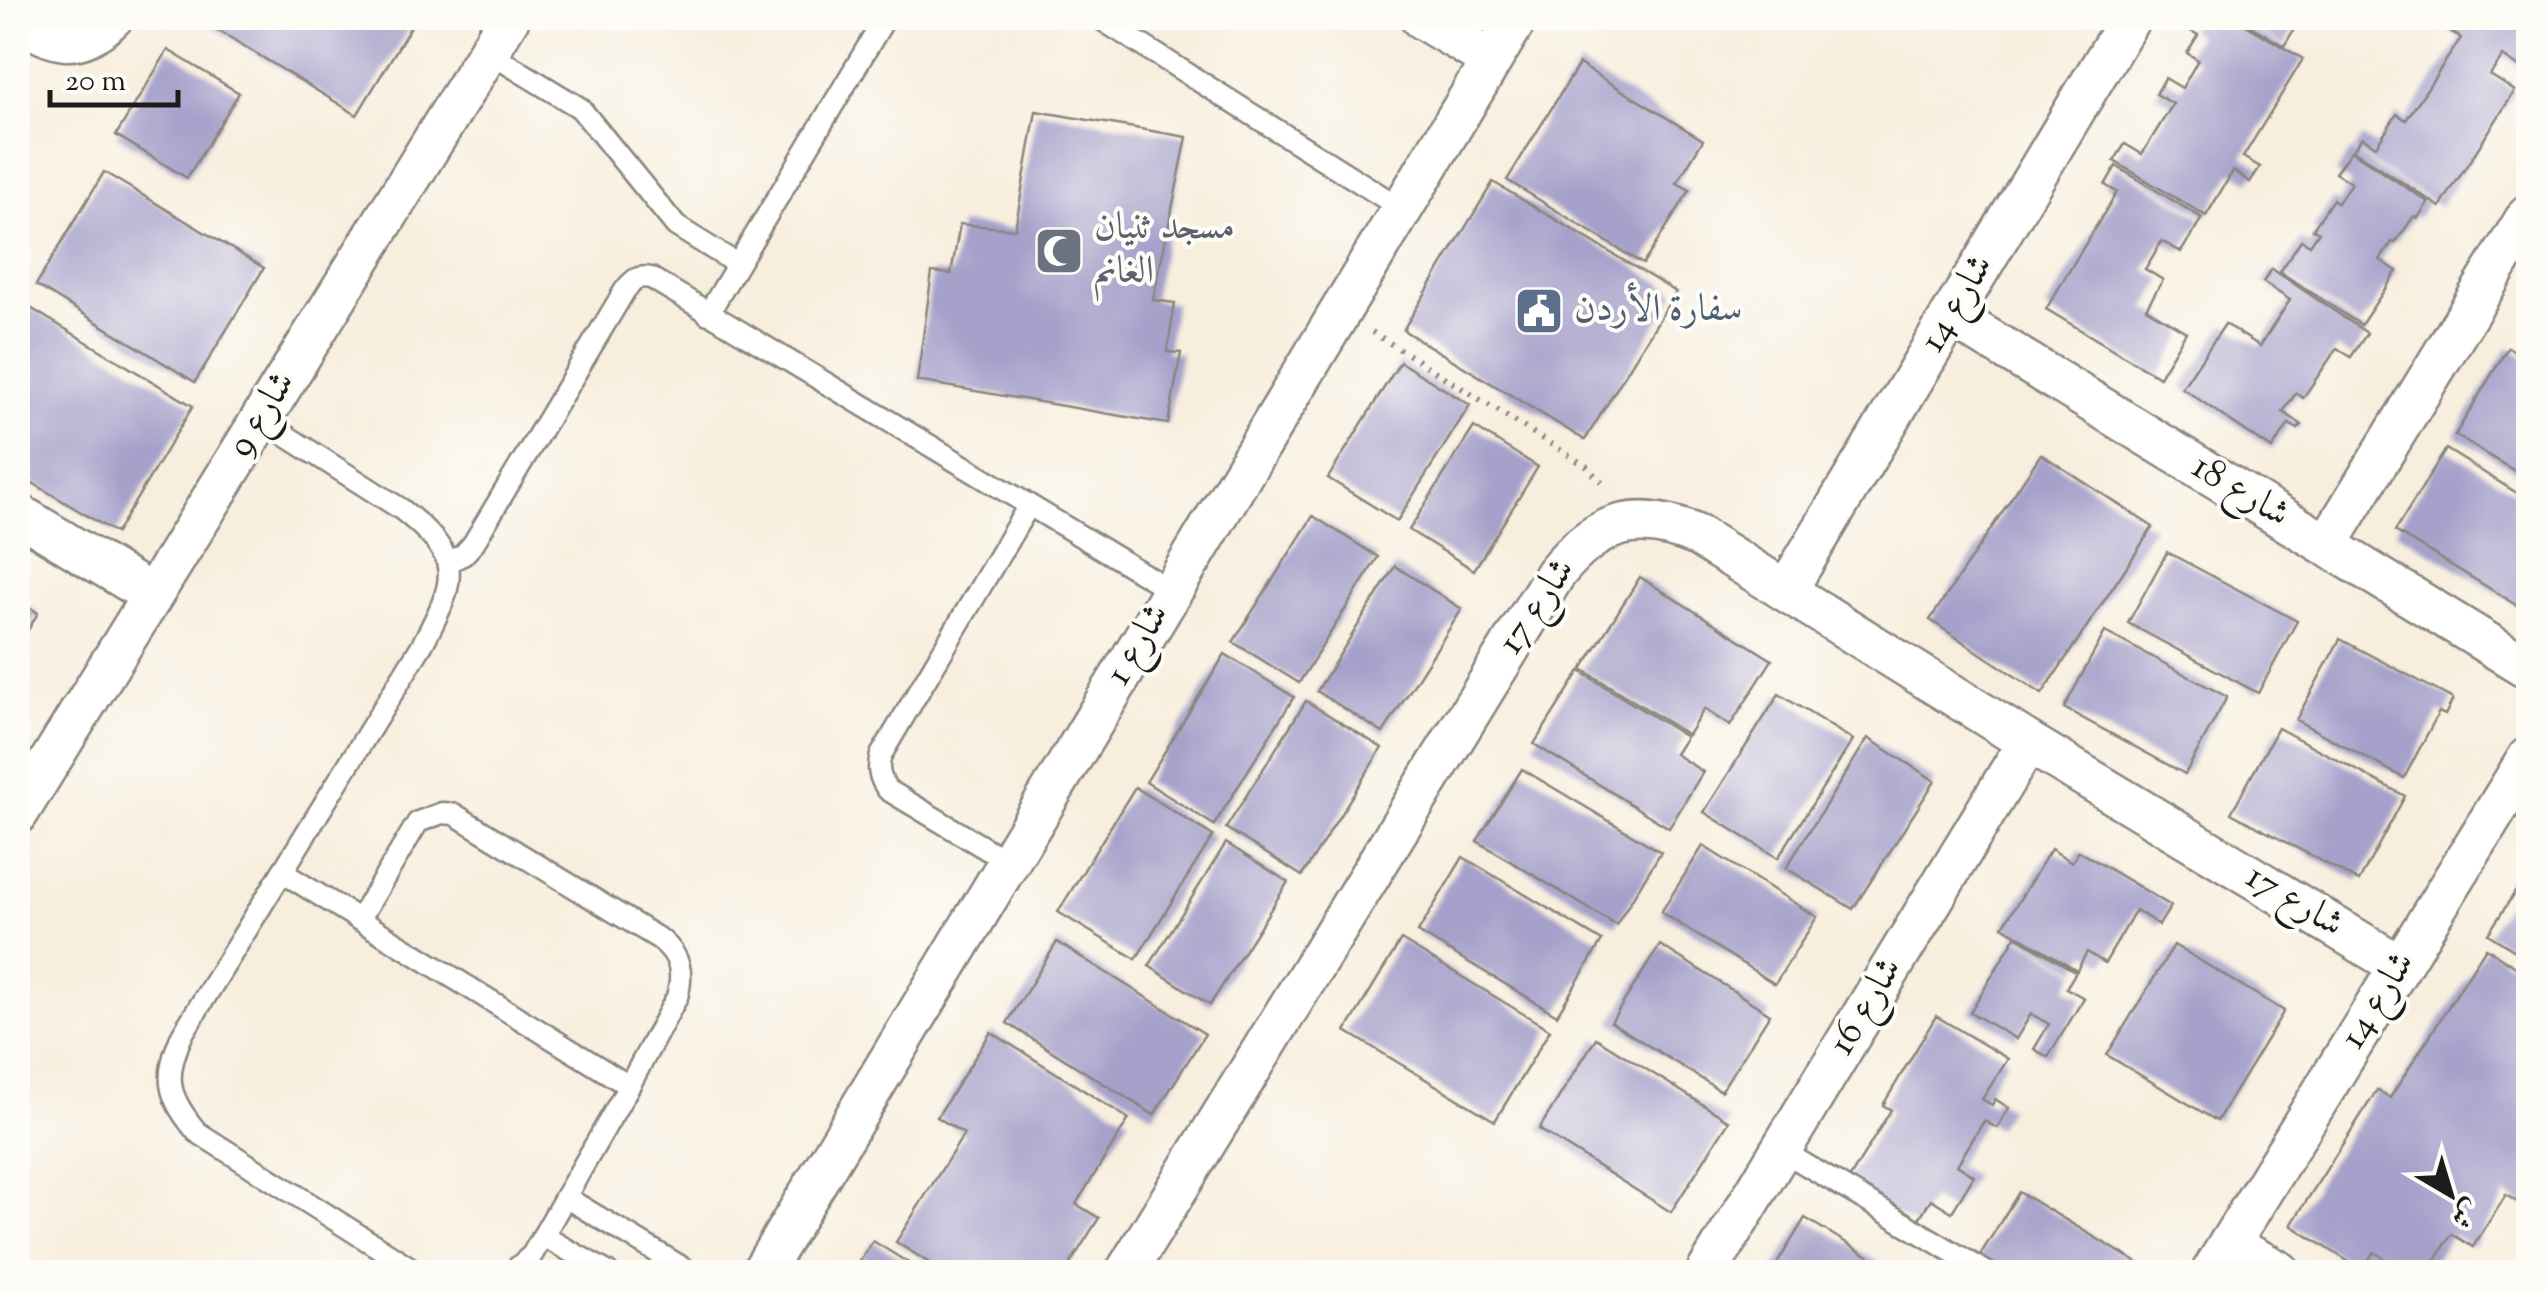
<svg xmlns="http://www.w3.org/2000/svg" width="2546" height="1290" font-family="'Sorts Mill Goudy',Amiri,serif">
<style>
.building{fill:#a6a1ca}
.lines{fill:none;stroke-linecap:round;stroke-linejoin:round}
.lane-casing{stroke:#8a857d;stroke-width:25}
.street-casing{stroke:#8a857d;stroke-width:45}
.path{stroke:#8a857d;stroke-width:6;stroke-dasharray:2.5 8;stroke-linecap:butt}
.lane{stroke:#fff;stroke-width:20}
.street{stroke:#fff;stroke-width:40}
.labels{text-anchor:middle;dominant-baseline:central;stroke-width:8;stroke-linejoin:round;paint-order:stroke}
.worship-label{font-size:38px;fill:#5b616d;stroke:#fdfcf7;text-anchor:start}
.street-label{font-size:38px;fill:#1c1c1c;stroke:#fdfcf7}
.service-label{font-size:38px;fill:#4e5e75;stroke:#fdfcf7;text-anchor:start}
</style>
<rect width="100%" height="100%" fill="#fdfcf7"/>
<filter id="ink" filterUnits="userSpaceOnUse"><feTurbulence type="fractalNoise" baseFrequency=".01" numOctaves="2"/><feDisplacementMap in="SourceGraphic" scale="20" xChannelSelector="R" yChannelSelector="G"/><feConvolveMatrix kernelMatrix="1 2 1 2 8 2 1 2 1" color-interpolation-filters="sRGB"/></filter>
<filter id="wash" filterUnits="userSpaceOnUse"><feTurbulence type="fractalNoise" baseFrequency=".0048" numOctaves="4" result="noise"/><feDisplacementMap in="SourceGraphic" scale="40" xChannelSelector="R" yChannelSelector="G"/><feGaussianBlur stdDeviation="2.25" result="paint"/><feColorMatrix in="noise" values="0 0 0 0 0 0 0 0 0 0 0 0 0 0 0 0 0 1.4 0 .05"/><feComposite in="paint" operator="in"/></filter>
<g filter="url(#wash)">
<rect width="100%" height="100%" fill="#f8eede"/>
<g id="blocks">
<g class="building">
<path d="M 205,18 L 416,18 L 357,115 L 203,21 Z"/>
<path d="M 2197,18 L 2234,18 L 2303,59 L 2243,157 L 2260,167 L 2250,182 L 2233,171 L 2206,216 L 2114,161 L 2125,144 L 2142,154 L 2173,104 L 2156,94 L 2165,78 L 2182,88 L 2198,60 L 2187,53 L 2198,35 L 2189,30 Z"/>
<path d="M 2238,18 L 2301,18 L 2284,46 Z"/>
<path d="M 2430,18 L 2524,18 L 2520,25 L 2528,31 L 2528,73 L 2503,56 L 2490,75 L 2515,91 L 2440,207 L 2353,150 L 2362,137 L 2376,146 L 2397,114 L 2406,120 L 2461,38 Z"/>
<path d="M 168,50 L 239,93 L 187,178 L 116,135 Z"/>
<path d="M 1579,64 L 1703,140 L 1677,183 L 1690,190 L 1643,264 L 1507,180 Z"/>
<path d="M 1036,111 L 1187,137 L 1153,300 L 1175,303 L 1167,352 L 1181,353 L 1168,424 L 917,381 L 932,272 L 951,274 L 960,224 L 1015,229 Z"/>
<path d="M 2351,151 L 2428,202 L 2418,218 L 2414,216 L 2395,243 L 2392,242 L 2380,260 L 2397,271 L 2361,325 L 2280,272 L 2301,240 L 2310,245 L 2319,232 L 2313,229 L 2333,199 L 2338,203 L 2351,183 L 2335,173 Z"/>
<path d="M 2116,166 L 2202,218 L 2181,252 L 2162,241 L 2145,269 L 2163,280 L 2146,308 L 2186,332 L 2159,377 L 2046,309 L 2117,192 L 2105,185 Z"/>
<path d="M 104,172 L 264,268 L 195,382 L 36,285 Z"/>
<path d="M 1493,182 L 1676,292 L 1585,440 L 1403,330 Z"/>
<path d="M 2272,269 L 2367,333 L 2351,357 L 2337,348 L 2303,398 L 2296,393 L 2283,412 L 2302,425 L 2298,429 L 2289,424 L 2272,449 L 2182,388 L 2225,324 L 2260,346 L 2290,300 L 2263,282 Z"/>
<path d="M 19,301 L 193,406 L 116,533 L 18,474 Z"/>
<path d="M 2508,347 L 2528,359 L 2528,479 L 2455,435 Z"/>
<path d="M 1400,362 L 1470,405 L 1397,521 L 1328,478 Z"/>
<path d="M 1474,427 L 1538,467 L 1474,570 L 1409,530 Z"/>
<path d="M 2446,449 L 2528,500 L 2528,586 L 2517,605 L 2395,531 Z"/>
<path d="M 2041,454 L 2153,527 L 2042,694 L 1930,620 Z"/>
<path d="M 1313,516 L 1378,557 L 1299,683 L 1233,642 Z"/>
<path d="M 2167,552 L 2297,621 L 2258,693 L 2128,623 Z"/>
<path d="M 1395,566 L 1462,609 L 1383,733 L 1317,691 Z"/>
<path d="M 1640,577 L 1772,660 L 1730,726 L 1704,709 L 1688,735 L 1582,669 Z"/>
<path d="M 18,600 L 38,613 L 18,647 Z"/>
<path d="M 2105,632 L 2227,697 L 2185,774 L 2064,708 Z"/>
<path d="M 2340,639 L 2453,699 L 2445,715 L 2439,712 L 2404,778 L 2296,720 Z"/>
<path d="M 1225,654 L 1294,697 L 1214,825 L 1146,782 Z"/>
<path d="M 1580,671 L 1686,737 L 1675,754 L 1703,772 L 1669,828 L 1534,744 Z"/>
<path d="M 1779,694 L 1853,740 L 1778,858 L 1704,812 Z"/>
<path d="M 1306,701 L 1382,748 L 1302,876 L 1226,828 Z"/>
<path d="M 2278,728 L 2405,796 L 2359,881 L 2231,813 Z"/>
<path d="M 1868,738 L 1935,781 L 1853,909 L 1786,868 Z"/>
<path d="M 1522,769 L 1661,852 L 1616,925 L 1477,841 Z"/>
<path d="M 1135,787 L 1213,836 L 1136,959 L 1058,912 Z"/>
<path d="M 1226,843 L 1288,882 L 1210,1005 L 1149,966 Z"/>
<path d="M 1703,846 L 1817,917 L 1775,984 L 1661,912 Z"/>
<path d="M 2051,849 L 2072,862 L 2079,851 L 2171,906 L 2159,925 L 2136,910 L 2105,963 L 2087,952 L 2077,970 L 2003,926 Z"/>
<path d="M 1463,857 L 1602,941 L 1557,1015 L 1418,932 Z"/>
<path d="M 2528,872 L 2528,959 L 2488,934 Z"/>
<path d="M 2016,936 L 2076,972 L 2066,988 L 2084,998 L 2048,1057 L 2034,1049 L 2049,1024 L 2031,1014 L 2016,1039 L 1970,1012 Z"/>
<path d="M 1401,940 L 1550,1030 L 1495,1121 L 1346,1031 Z"/>
<path d="M 1057,942 L 1205,1034 L 1154,1115 L 1007,1023 Z"/>
<path d="M 1660,945 L 1770,1014 L 1721,1091 L 1611,1022 Z"/>
<path d="M 2174,945 L 2284,1011 L 2217,1121 L 2107,1055 Z"/>
<path d="M 2486,948 L 2528,975 L 2528,1209 L 2506,1195 L 2473,1247 L 2452,1234 L 2433,1264 L 2446,1272 L 2406,1272 L 2374,1252 L 2362,1270 L 2291,1225 L 2377,1090 L 2390,1098 Z"/>
<path d="M 1936,1016 L 2008,1059 L 1982,1099 L 1992,1105 L 1995,1099 L 2009,1108 L 1997,1128 L 1984,1121 L 1957,1165 L 1974,1176 L 1952,1212 L 1931,1199 L 1915,1225 L 1846,1184 L 1891,1110 L 1883,1105 Z"/>
<path d="M 991,1032 L 1129,1119 L 1076,1204 L 1099,1218 L 1065,1272 L 944,1272 L 896,1242 L 964,1134 L 937,1117 Z"/>
<path d="M 1596,1038 L 1729,1121 L 1671,1212 L 1539,1129 Z"/>
<path d="M 2019,1192 L 2141,1265 L 2136,1272 L 1997,1272 L 1977,1260 Z"/>
<path d="M 1805,1218 L 1895,1272 L 1772,1272 Z"/>
<path d="M 873,1241 L 923,1272 L 853,1272 Z"/>
</g>
</g>
</g>
<g filter="url(#ink)">
<use href="#blocks" fill-opacity="0" stroke="#8a857d" stroke-width="2.5"/>
<g class="lines">
<g class="lane-casing">
<g id="lane">
<path d="M 1099,18 L 1402,209"/>
<path d="M 488,52 L 580,108 L 676,226 L 737,264"/>
<path d="M 708,314 L 885,18"/>
<path d="M 260,419 L 401,509 C 464,559 458,577 422,645 L 183,1033 C 163,1077 167,1096 197,1132 L 417,1272"/>
<path d="M 448,562 L 463,555 L 473,544 L 625,290 C 633,280 638,275 651,278 L 1172,591"/>
<path d="M 1008,862 L 888,790 C 879,778 877,769 881,755 L 1029,505"/>
<path d="M 282,872 L 629,1086"/>
<path d="M 359,920 L 418,822 L 442,813 L 454,814 L 661,940 C 680,956 684,972 677,997 L 629,1086 L 532,1255 L 512,1272"/>
<path d="M 1781,1150 L 1986,1272"/>
<path d="M 565,1197 L 690,1272"/>
<path d="M 543,1236 L 607,1272"/>
</g>
</g>
<g class="street-casing">
<g id="street">
<path d="M 1421,18 L 1491,60"/>
<path d="M 18,20 C 57,42 75,52 112,18"/>
<path d="M 1951,316 L 2528,668"/>
<path d="M 18,514 L 152,595"/>
<path d="M 2327,545 L 2528,215"/>
<path d="M 1786,591 L 2130,18"/>
<path d="M 18,813 L 509,18"/>
<path d="M 2229,1244 L 2280,1272"/>
<path d="M 762,1272 L 1517,18"/>
<path d="M 1126,1272 L 1555,574 C 1596,522 1637,509 1698,536 L 2028,742 L 2400,966"/>
<path d="M 1707,1272 L 2028,742"/>
<path d="M 2212,1272 L 2528,758"/>
</g>
</g>
<path class="path" d="M 1372,332 L 1586,466 L 1607,488"/>
<use href="#lane" class="lane"/>
<use href="#street" class="street"/>
</g>
</g>
<defs>
<g id="mosque-square" transform="scale(2.5)"><rect x="-9" y="-9" width="18" height="18" rx="4" fill="#6b7280" stroke="#fdfcf7"/><path d="M3.5-4.9A6 6 0 1 0 3.5 4.9A5 5 0 1 1 3.5-4.9Z" fill="#fff"/></g>
<g id="civic-square" transform="scale(2.5)"><rect x="-9" y="-9" width="18" height="18" rx="4" fill="#5c6f8a" stroke="#fdfcf7"/><path d="M-.6-6.5H3V-4.5H.6V-3L4-1V1h2V6H-6V1h2V-1L-.6-3ZM-1.2 2.5V6h2.4V2.5Z" fill="#fff"/></g>
</defs>
<g fill-rule="evenodd">
<use href="#mosque-square" x="1059" y="251"/>
<use href="#civic-square" x="1539" y="311"/>
</g>
<g class="labels">
<g class="worship-label">
<text x="1094" y="229">مسجد ثنيان<tspan x="1094" dy="44">الغانم</tspan></text>
</g>
<g class="street-label">
<text transform="translate(1958 304) rotate(-59)">شارع 14</text>
<text transform="translate(263 415) rotate(-58)">شارع 9</text>
<text transform="translate(2240 492) rotate(31)">شارع 18</text>
<text transform="translate(1538 607) rotate(-56)">شارع 17</text>
<text transform="translate(1139 645) rotate(-59)">شارع 1</text>
<text transform="translate(2294 902) rotate(31)">شارع 17</text>
<text transform="translate(2379 1001) rotate(-58)">شارع 14</text>
<text transform="translate(1867 1007) rotate(-59)">شارع 16</text>
</g>
<g class="service-label">
<text x="1574" y="311">سفارة الأردن</text>
</g>
</g>
<rect width="2546" height="1290" fill="none" stroke="#fdfcf7" stroke-width="60"/>
<g transform="translate(2451 1195) rotate(142)" stroke="#fdfcf7" stroke-width="8" paint-order="stroke">
<path d="M0-8L18 38L0 25L-18 38Z" fill="#1c1c1c"/>
<text y="-15" font-size="28" font-weight="bold" text-anchor="middle" fill="#1c1c1c">ش</text>
</g>
<path d="M50 90v15h128v-15" fill="none" stroke="#1c1c1c" stroke-width="5"/>
<text x="65" y="90" font-size="30" fill="#1c1c1c" stroke="#fdfcf7" stroke-width="8" paint-order="stroke">20 m</text>
</svg>
